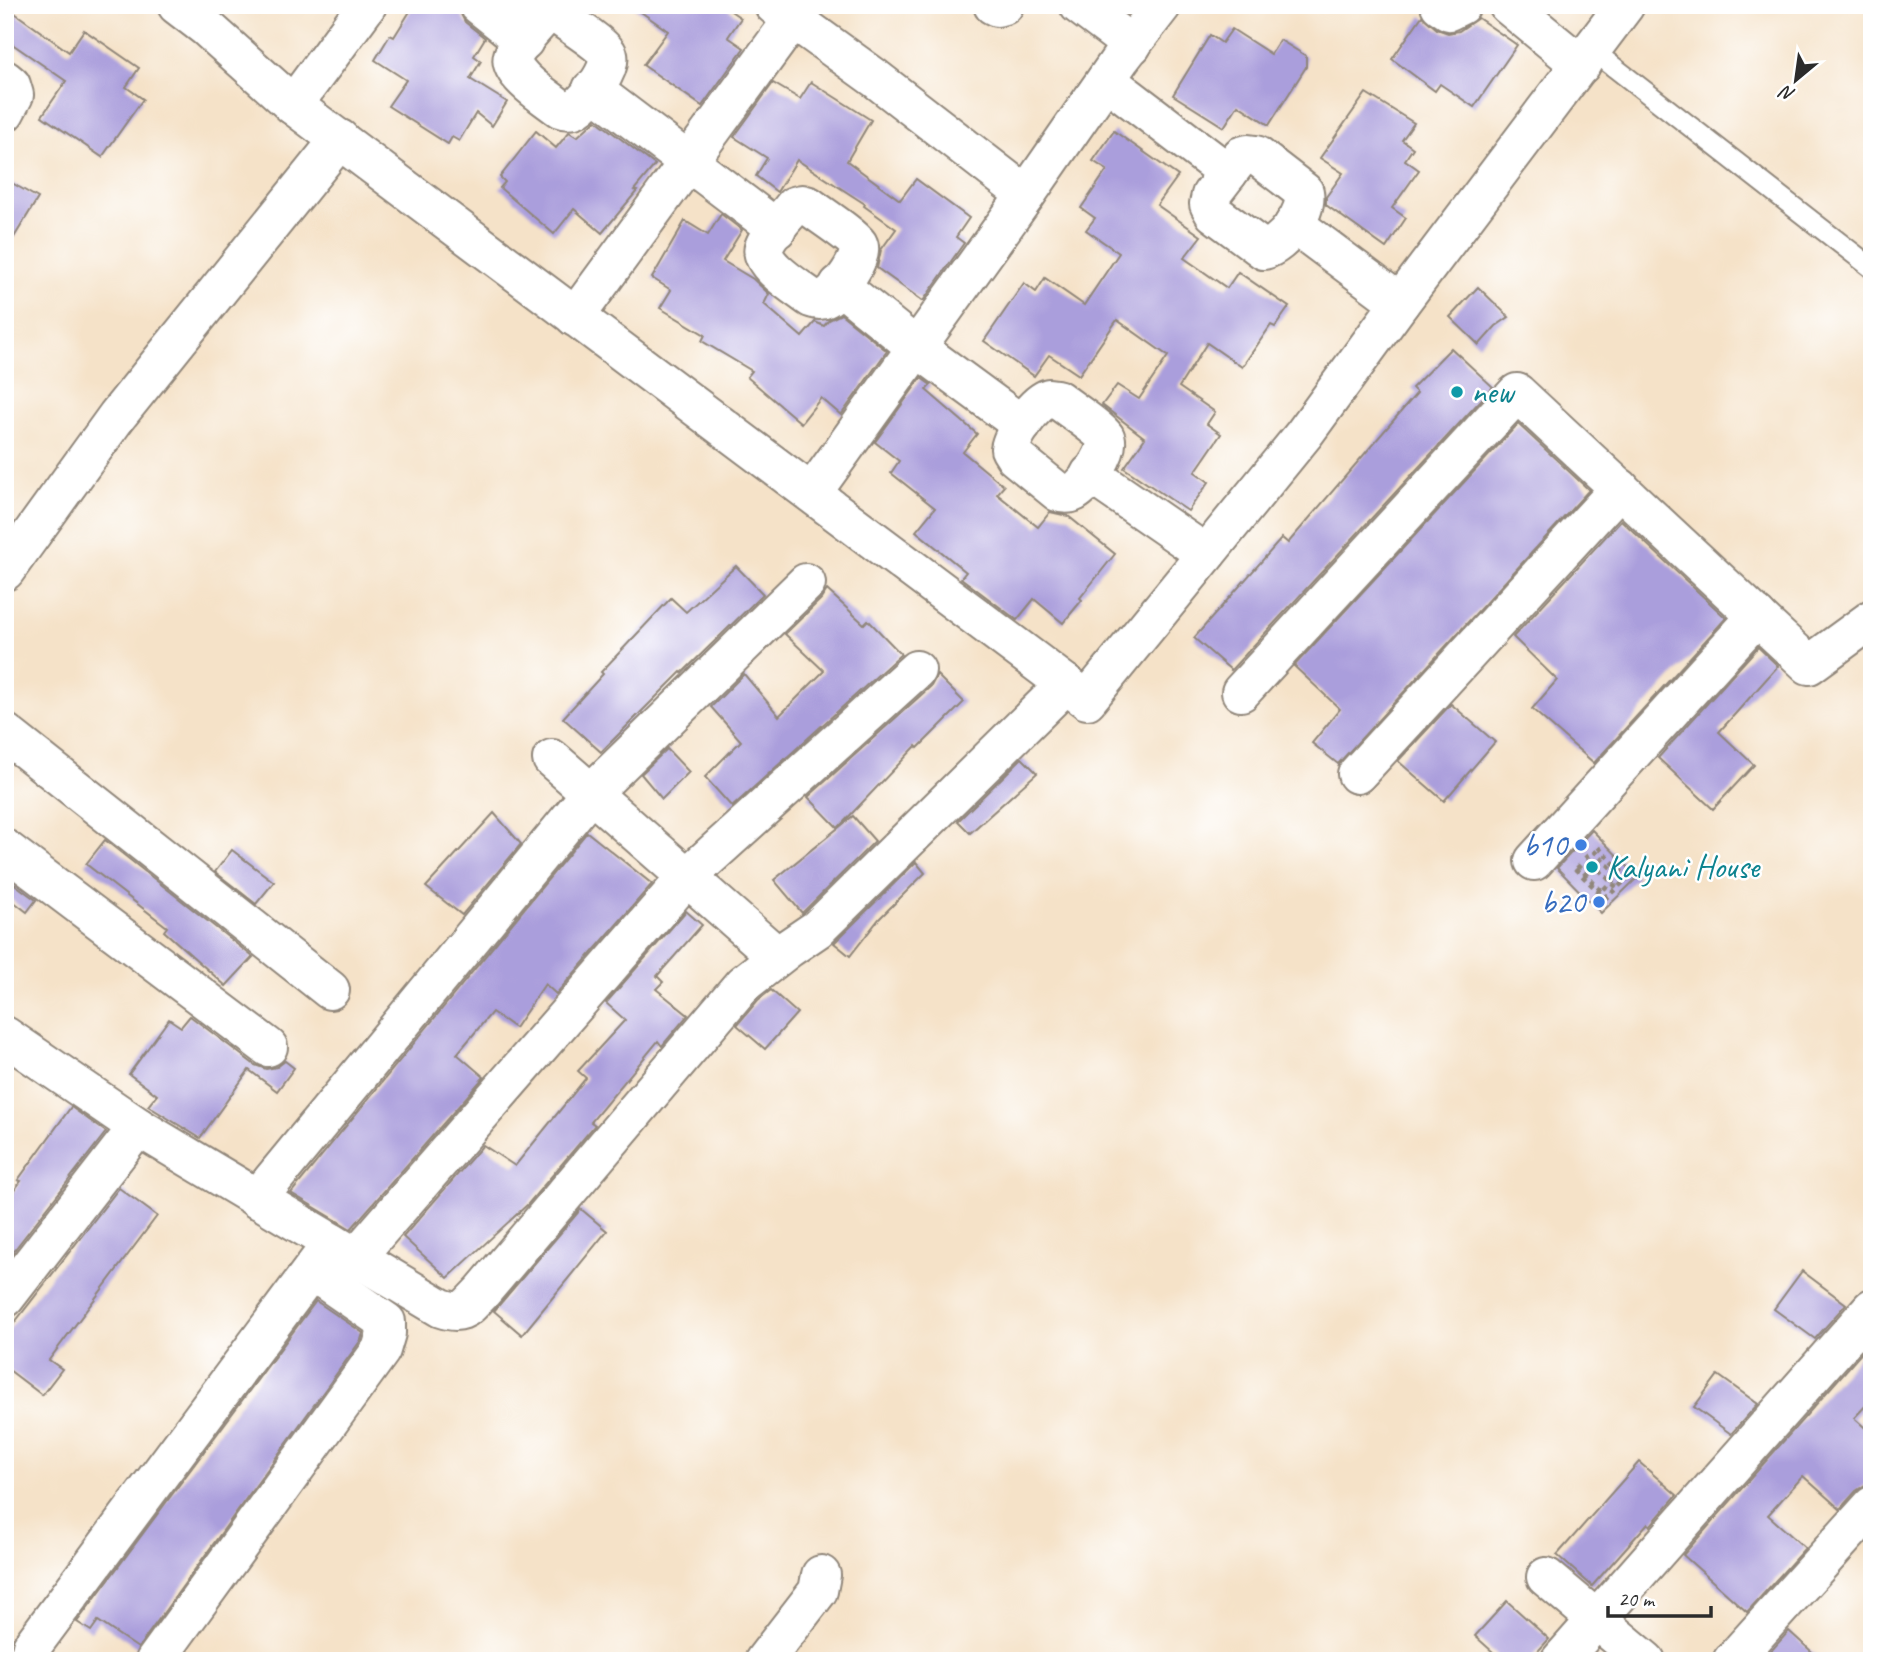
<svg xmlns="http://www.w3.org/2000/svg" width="1877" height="1666" font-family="Caveat,sans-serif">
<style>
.building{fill:#aa9edc}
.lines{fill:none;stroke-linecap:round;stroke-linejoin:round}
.lane-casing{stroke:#90867a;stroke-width:23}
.street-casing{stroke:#90867a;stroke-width:42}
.path{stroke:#90867a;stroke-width:4.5;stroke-dasharray:5 5;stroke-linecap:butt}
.lane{stroke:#fff;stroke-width:19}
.street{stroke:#fff;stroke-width:38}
.culture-dot{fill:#0f9aa8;stroke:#fff;stroke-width:2.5}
.shop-dot{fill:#3f7fe0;stroke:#fff;stroke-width:2.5}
.labels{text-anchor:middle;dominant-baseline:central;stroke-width:5;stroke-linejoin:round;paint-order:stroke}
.culture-label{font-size:33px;fill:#0d838f;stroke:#fff;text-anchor:start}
.shop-label{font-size:33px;fill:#366cbe;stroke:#fff;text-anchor:end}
</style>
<rect width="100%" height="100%" fill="#fff"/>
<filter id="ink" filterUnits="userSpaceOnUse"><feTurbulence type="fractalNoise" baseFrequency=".0143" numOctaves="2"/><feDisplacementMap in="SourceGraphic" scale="14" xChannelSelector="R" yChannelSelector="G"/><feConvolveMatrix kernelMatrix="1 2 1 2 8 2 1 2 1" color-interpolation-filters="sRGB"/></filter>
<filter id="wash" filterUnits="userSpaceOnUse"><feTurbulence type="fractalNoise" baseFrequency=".00686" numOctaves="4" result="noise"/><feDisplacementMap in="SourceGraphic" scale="28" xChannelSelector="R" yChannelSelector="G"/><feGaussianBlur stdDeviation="1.57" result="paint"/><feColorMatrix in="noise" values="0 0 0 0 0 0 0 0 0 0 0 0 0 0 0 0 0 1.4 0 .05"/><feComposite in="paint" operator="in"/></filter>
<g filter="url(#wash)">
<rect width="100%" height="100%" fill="#f5e2c8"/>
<g id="blocks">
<g class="building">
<path d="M 414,5 L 454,5 L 458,8 L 465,22 L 485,38 L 474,56 L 481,61 L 470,79 L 507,102 L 492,126 L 476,113 L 459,141 L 452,137 L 448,144 L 388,106 L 406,80 L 375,60 L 390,35 L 394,37 Z"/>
<path d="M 631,5 L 722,5 L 741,18 L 728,37 L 744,48 L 702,106 L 643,65 L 668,31 Z"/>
<path d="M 5,6 L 69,52 L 84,30 L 139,68 L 126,87 L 143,99 L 102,157 L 42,116 L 66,81 L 5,39 Z"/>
<path d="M 1422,16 L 1437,29 L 1448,33 L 1459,31 L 1478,18 L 1517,45 L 1474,107 L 1440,84 L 1435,91 L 1392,59 Z"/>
<path d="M 1232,29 L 1271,54 L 1280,40 L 1306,56 L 1306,67 L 1269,125 L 1238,105 L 1224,127 L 1173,95 L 1210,35 L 1222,43 Z"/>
<path d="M 811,82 L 871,120 L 847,161 L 900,200 L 916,179 L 969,218 L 956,237 L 964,243 L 923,301 L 877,268 L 881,250 L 896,229 L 864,206 L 865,204 L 797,160 L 777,192 L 756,176 L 767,158 L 734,137 L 773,83 L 800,99 Z"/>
<path d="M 1366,93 L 1414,123 L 1402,140 L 1413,148 L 1405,160 L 1419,170 L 1392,208 L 1406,218 L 1386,248 L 1326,205 L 1326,197 L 1343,173 L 1320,158 Z"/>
<path d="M 596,120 L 655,165 L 634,190 L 637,191 L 602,233 L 574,209 L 554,234 L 500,188 L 505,182 L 500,177 L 536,131 L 556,148 L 569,132 L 577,137 Z"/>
<path d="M 1114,131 L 1178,176 L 1157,205 L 1201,236 L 1184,258 L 1227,288 L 1238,272 L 1289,307 L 1275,327 L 1271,325 L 1242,367 L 1207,343 L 1179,387 L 1215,412 L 1207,424 L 1221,434 L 1195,472 L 1209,482 L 1188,511 L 1124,468 L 1145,438 L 1102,405 L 1117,385 L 1139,399 L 1168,356 L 1117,320 L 1079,375 L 1049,355 L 1034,376 L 984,341 L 1024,283 L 1036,292 L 1045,278 L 1084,305 L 1119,253 L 1086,230 L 1095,218 L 1081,208 L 1107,170 L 1093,161 Z"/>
<path d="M 5,179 L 38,198 L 5,252 Z"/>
<path d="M 721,214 L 742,230 L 723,261 L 753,279 L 769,294 L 764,304 L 802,337 L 815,322 L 824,326 L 829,320 L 841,314 L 887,351 L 841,415 L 821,398 L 801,423 L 747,377 L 752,371 L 702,341 L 705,335 L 660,308 L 671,290 L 652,278 L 685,221 L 708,235 Z"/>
<path d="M 1478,287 L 1509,317 L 1496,326 L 1479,345 L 1450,317 Z"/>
<path d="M 1451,348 L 1493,387 L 1231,670 L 1194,638 L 1282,538 L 1288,543 L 1417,393 L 1412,388 Z"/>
<path d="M 921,378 L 931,385 L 926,390 L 977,434 L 963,452 L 1004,486 L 997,494 L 1038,527 L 1050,512 L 1068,516 L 1115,554 L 1080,598 L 1082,600 L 1063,623 L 1034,599 L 1017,620 L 961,578 L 966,572 L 916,531 L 935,508 L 891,473 L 899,461 L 875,442 Z"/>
<path d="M 1518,424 L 1589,490 L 1338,764 L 1312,743 L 1340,709 L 1294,666 Z"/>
<path d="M 1621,520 L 1726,618 L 1594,763 L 1532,709 L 1557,680 L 1513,637 Z"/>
<path d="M 736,566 L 763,594 L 682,673 L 681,672 L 601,752 L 563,718 L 603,674 L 601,672 L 671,598 L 686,612 Z"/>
<path d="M 827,590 L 864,624 L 868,620 L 901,654 L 732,807 L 705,777 L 741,741 L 711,707 L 744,674 L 779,716 L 824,671 L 785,634 L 821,599 Z"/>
<path d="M 1758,647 L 1778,666 L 1719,732 L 1754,765 L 1713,809 L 1658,758 Z"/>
<path d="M 937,675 L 964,702 L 918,748 L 916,746 L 838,828 L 808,797 L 931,686 Z"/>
<path d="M 1451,704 L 1495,742 L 1444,801 L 1398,761 Z"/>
<path d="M 667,749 L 689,772 L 662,799 L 641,774 Z"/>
<path d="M 1022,758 L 1037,773 L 970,833 L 958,821 Z"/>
<path d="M 494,813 L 521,844 L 462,915 L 426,887 Z"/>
<path d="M 853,816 L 875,841 L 802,913 L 774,880 Z"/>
<path d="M 1592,830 L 1638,877 L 1601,913 L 1557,868 Z"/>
<path d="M 587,832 L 652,884 L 556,994 L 545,984 L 515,1028 L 492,1012 L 457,1054 L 484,1077 L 351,1229 L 291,1193 Z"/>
<path d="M 105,840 L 253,957 L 226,986 L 164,931 L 167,927 L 86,864 Z"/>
<path d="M 232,850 L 274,882 L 256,904 L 215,872 Z"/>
<path d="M 916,862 L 925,873 L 879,919 L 850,956 L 834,943 Z"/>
<path d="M 5,877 L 36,900 L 27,912 L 5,895 Z"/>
<path d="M 686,911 L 702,925 L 657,976 L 663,982 L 656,989 L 688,1015 L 662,1046 L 658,1041 L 591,1122 L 595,1125 L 528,1204 L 448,1278 L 403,1237 L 483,1145 L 515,1166 L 586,1078 L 578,1071 L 625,1020 L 606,1003 Z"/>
<path d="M 771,990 L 797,1013 L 765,1049 L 737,1025 L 758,1000 Z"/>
<path d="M 190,1016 L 255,1065 L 266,1069 L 277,1067 L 285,1061 L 294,1068 L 277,1091 L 249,1070 L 200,1138 L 148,1106 L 157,1095 L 129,1074 L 169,1019 L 181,1027 Z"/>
<path d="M 71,1107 L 106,1132 L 5,1262 L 5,1203 L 21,1181 L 18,1180 Z"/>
<path d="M 119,1188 L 157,1216 L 49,1360 L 62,1369 L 42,1395 L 5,1367 L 5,1335 Z"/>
<path d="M 581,1209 L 607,1231 L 522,1335 L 494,1311 Z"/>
<path d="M 1802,1271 L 1846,1304 L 1815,1339 L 1774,1309 Z"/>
<path d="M 316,1301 L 363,1333 L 361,1340 L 138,1648 L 98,1621 L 91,1631 L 77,1622 Z"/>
<path d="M 1872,1341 L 1872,1399 L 1854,1418 L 1872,1434 L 1872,1485 L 1865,1485 L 1856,1491 L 1840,1509 L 1803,1476 L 1768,1515 L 1805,1548 L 1747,1612 L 1683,1555 Z"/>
<path d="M 1718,1375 L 1758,1404 L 1731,1434 L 1694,1407 Z"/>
<path d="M 1639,1462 L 1677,1495 L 1650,1526 L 1648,1523 L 1592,1586 L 1557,1555 Z"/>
<path d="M 1507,1601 L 1549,1639 L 1529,1661 L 1503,1661 L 1475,1636 Z"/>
<path d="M 1789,1631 L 1822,1661 L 1762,1661 Z"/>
</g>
</g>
</g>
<g filter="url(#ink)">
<use href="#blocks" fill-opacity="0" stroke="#90867a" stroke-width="2"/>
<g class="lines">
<g class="lane-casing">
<path id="lane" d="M 1592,50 L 1872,268"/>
</g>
<g class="street-casing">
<g id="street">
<path d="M 177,5 L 207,28 L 293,105 L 1087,700 L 1304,434 L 1400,303 L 1625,5"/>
<path d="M 479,5 L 524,41"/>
<path d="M 774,5 L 875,78 L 1026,195"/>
<path d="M 993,5 L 997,7 L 1004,5"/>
<path d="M 1079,5 L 1132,45"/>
<path d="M 1440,5 L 1449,11 L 1461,5"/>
<path d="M 1508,5 L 1581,65"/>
<path d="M 551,14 L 559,16 C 569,23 601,44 607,53 C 615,66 587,101 576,108 C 570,111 565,110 560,108 C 547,98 507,73 513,56 C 517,45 536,26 544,16 Z"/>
<path d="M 5,80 L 11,85 L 14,95 L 5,112"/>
<path d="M 1106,80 L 1228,173"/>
<path d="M 592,89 L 777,229"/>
<path d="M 293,105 L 367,5"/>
<path d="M 1248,154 L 1256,155 L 1304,192 C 1308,213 1283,245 1264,250 L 1214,213 L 1209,204 L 1211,195 L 1241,156 Z"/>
<path d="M 802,204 L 809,206 C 819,214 852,235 858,244 C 865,257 838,292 826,298 C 821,301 816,300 811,298 C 798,288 758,264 764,247 C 769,233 785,218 794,206 Z"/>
<path d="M 1294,224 L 1400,303"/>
<path d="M 839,285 L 916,347 L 1022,425"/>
<path d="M 575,317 L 793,19"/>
<path d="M 1049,398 L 1057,399 C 1067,407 1099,428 1105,437 C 1112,450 1085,486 1074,492 C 1068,495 1063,494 1058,492 L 1015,457 L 1010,449 C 1012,435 1035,402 1049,398 Z"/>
<path d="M 1090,474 L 1206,554"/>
<path d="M 812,493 L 1026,195 L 1121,58 L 1162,5"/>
<path d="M 5,571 L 117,416 L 340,139"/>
<path d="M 1241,692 L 1517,393 L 1809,665 L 1872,619"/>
<path d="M 5,733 L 330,990"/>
<path d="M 552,759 L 777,956"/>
<path d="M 1357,774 L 1620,488"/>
<path d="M 5,849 L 268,1047"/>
<path d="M 1534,861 L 1757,616"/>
<path d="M 5,1036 L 138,1127 L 5,1298"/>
<path d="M 138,1127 L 441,1308 C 464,1316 467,1307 482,1292 L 743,984 L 789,948 L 817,929 L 1066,684"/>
<path d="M 257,1199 L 591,793 L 806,583"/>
<path d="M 356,1257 L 687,877 L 916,670"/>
<path d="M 1546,1577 L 1646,1661"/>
<path d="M 34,1661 L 30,1655 L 32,1646 L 332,1243"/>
<path d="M 155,1661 L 381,1350 L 386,1333 L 386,1322 L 312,1271"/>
<path d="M 764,1661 L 818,1591 L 821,1575"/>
<path d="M 1560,1661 L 1872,1308"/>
<path d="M 1732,1661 L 1872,1506"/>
</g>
</g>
<g class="path">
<path d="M 1585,855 L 1617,888"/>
<path d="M 1577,865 L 1607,897 L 1628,878 L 1597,846"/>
<path d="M 1575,869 L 1600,893 L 1618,875 L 1593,850"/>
</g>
<use href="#lane" class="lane"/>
<use href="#street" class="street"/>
</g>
</g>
<g class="culture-dot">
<circle cx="1457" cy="392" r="7"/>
<circle cx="1592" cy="867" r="7"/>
</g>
<g class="shop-dot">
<circle cx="1581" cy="845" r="7"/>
<circle cx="1599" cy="902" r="7"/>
</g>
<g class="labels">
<g class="culture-label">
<text x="1471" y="392">new</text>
<text x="1606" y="867">Kalyani House</text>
</g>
<g class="shop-label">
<text x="1567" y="845">b10</text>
<text x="1585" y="902">b20</text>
</g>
</g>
<rect width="1877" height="1666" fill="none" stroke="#fff" stroke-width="28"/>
<g transform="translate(1796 80) rotate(209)" stroke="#ffffff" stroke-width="5" paint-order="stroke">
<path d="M0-5L12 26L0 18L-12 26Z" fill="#2b2b2b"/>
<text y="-10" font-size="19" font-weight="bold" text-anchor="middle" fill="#2b2b2b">N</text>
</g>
<path d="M1608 1606v10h103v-10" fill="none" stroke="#2b2b2b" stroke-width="3.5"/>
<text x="1618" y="1606" font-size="21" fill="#2b2b2b" stroke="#ffffff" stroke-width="5" paint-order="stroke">20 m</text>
</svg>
